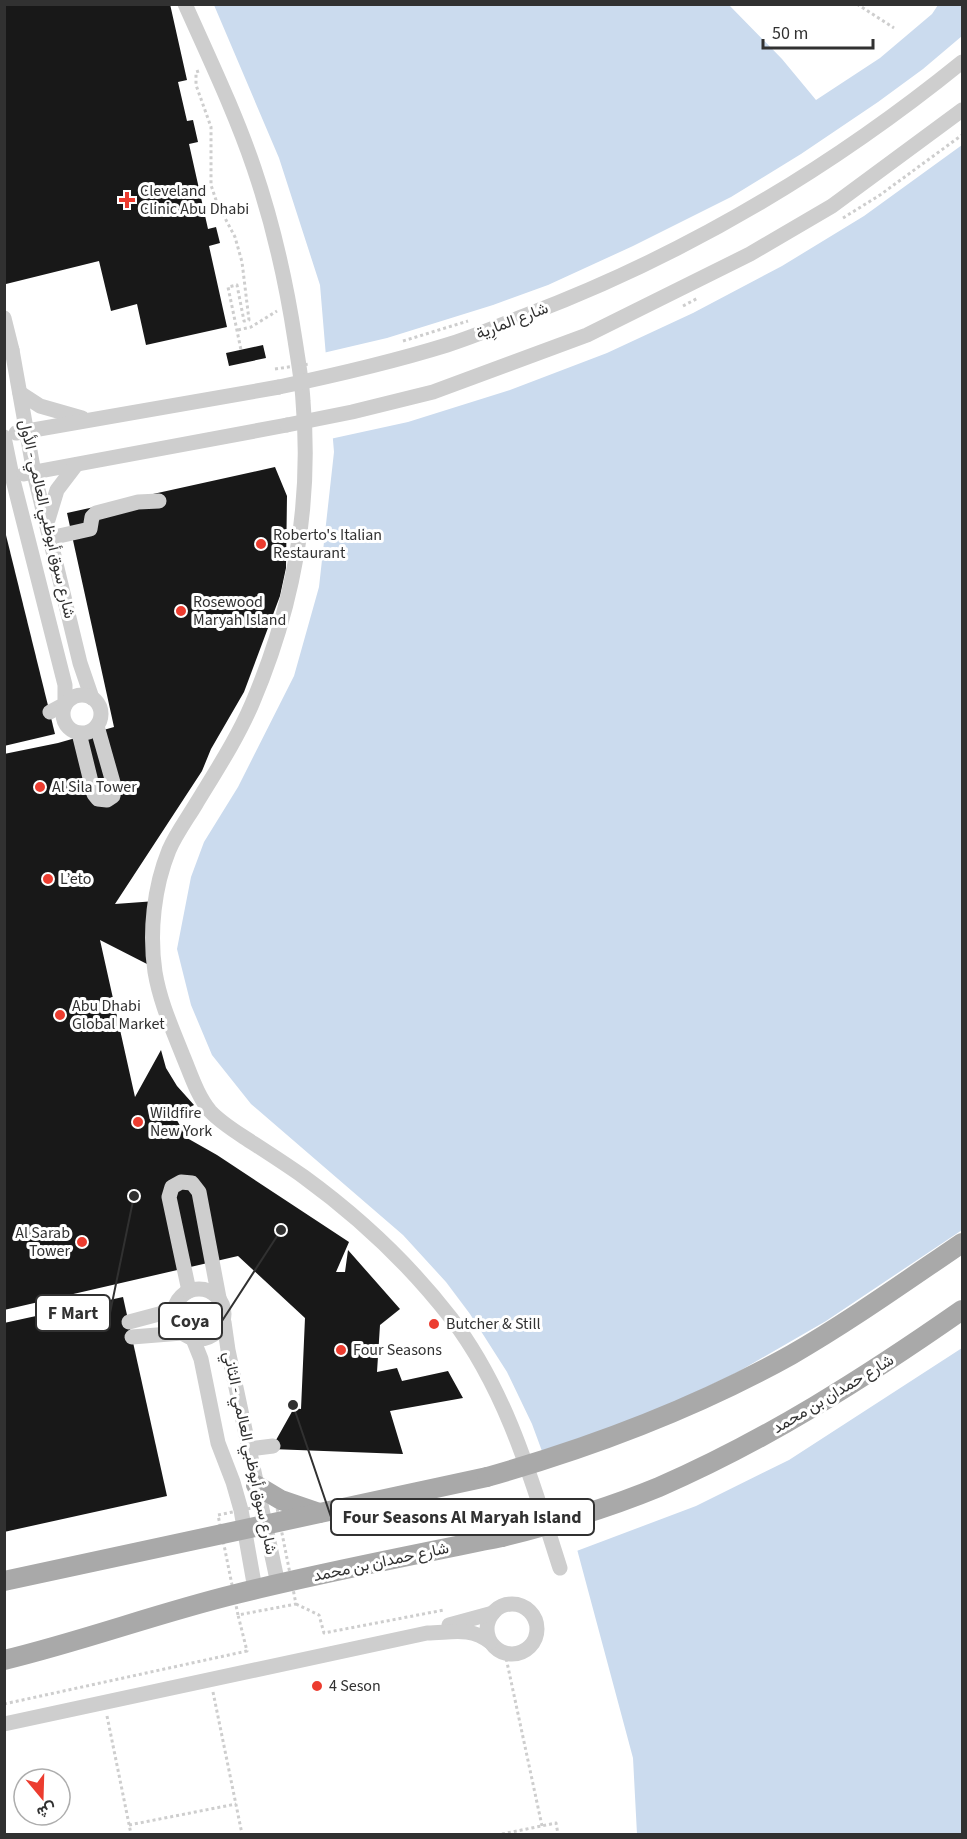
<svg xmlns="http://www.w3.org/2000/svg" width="967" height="1839" font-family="'Source Sans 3',Vazirmatn,sans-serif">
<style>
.water{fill:#cbdbee}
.pier{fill:#fff}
.building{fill:#181818}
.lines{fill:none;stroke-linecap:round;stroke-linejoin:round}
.path{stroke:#cecece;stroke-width:3;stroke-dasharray:3 3;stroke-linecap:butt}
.minor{stroke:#cecece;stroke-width:15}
.major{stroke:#a9a9a9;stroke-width:20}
.path-bridge{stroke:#cecece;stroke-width:3;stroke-dasharray:3 3;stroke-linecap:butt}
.minor-bridge{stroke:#cecece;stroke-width:15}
.major-bridge{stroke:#a9a9a9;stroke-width:20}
.poi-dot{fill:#ec3c2f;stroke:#fff;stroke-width:2}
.labels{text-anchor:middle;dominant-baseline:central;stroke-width:6;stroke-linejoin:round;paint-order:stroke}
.poi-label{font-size:16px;fill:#313131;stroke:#fff;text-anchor:start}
.street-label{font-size:16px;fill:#313131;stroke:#fff}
.leader{fill:none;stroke:#313131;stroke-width:2}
.callout-dot{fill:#313131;stroke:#fff;stroke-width:2}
.callout{fill:#fff;stroke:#313131;stroke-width:2}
.callout-label{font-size:18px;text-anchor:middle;font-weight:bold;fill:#313131}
</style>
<rect width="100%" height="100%" fill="#fff"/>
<path class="water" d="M 214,5 L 729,5 L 782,59 L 816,100 L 880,58 L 932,14 L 938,5 L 962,5 L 962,1834 L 637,1834 L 633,1758 L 574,1538 L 532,1424 L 507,1372 L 470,1314 L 446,1282 L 403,1235 L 251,1104 L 212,1055 L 191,1005 L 177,949 L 191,877 L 204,842 L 238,787 L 294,676 L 319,587 L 334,452 L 320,285 L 279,158 Z"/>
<g class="pier">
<path d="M 962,36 L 962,145 L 864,216 L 782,266 L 693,313 L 607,353 L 510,390 L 408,422 L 330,439 L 323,353 L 387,338 L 493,305 L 548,285 L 633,246 L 731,197 L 801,154 L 878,102 L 923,69 Z"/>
<path d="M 962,1230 L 962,1348 L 789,1460 L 696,1506 L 574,1552 L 540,1453 L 641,1418 L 736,1373 L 826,1321 Z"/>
</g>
<g class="building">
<path d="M 8,4 L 170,4 L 187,80 L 178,82 L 187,121 L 193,120 L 198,142 L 189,144 L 208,229 L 216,227 L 220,243 L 209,246 L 227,327 L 146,345 L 137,304 L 111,311 L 99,261 L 6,284 L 4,277 L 4,5 Z"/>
<path d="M 263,345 L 266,358 L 229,366 L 226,353 Z"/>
<path d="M 275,467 L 287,496 L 286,568 L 280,596 L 244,692 L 211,749 L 202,771 L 115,904 L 156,901 L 147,964 L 100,940 L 135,1097 L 161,1050 L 166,1068 L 177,1086 L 194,1105 L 174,1115 L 187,1138 L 217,1155 L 349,1242 L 336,1272 L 345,1272 L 348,1250 L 400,1309 L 380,1325 L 377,1372 L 397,1368 L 402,1381 L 448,1371 L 463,1398 L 390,1411 L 403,1454 L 271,1449 L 294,1408 L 301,1409 L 305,1318 L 238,1256 L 4,1310 L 4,754 L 58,743 L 114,727 L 67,513 Z"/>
<path d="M 4,527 L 55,734 L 4,746 Z"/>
<path d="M 123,1297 L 167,1496 L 4,1532 L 4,1323 Z"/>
</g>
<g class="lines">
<g class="path">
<path d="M 857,4 L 894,28"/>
<path d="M 199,71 L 196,72 L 196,85 L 211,127 L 211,185 L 217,203 L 235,237 L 242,262 L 249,320 L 244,321 L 237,285 L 228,287 L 241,350"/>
<path d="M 238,330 L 251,327 L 277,311"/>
<path d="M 276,1503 L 296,1604 L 238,1615 L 218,1515 Z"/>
<path d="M 296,1604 L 319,1615 L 324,1633 L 444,1610"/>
<path d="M 505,1653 L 542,1826"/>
<path d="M 213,1692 L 242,1834"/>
<path d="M 4,1704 L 247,1651 L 238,1615"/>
<path d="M 107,1716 L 131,1834"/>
<path d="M 129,1825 L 236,1804"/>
<path d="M 502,1834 L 556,1823 L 558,1834"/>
</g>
<g class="minor">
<path d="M 185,4 C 209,58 235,112 254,168 C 273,224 286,281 295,340 C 298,360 302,381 303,401 C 312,505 293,608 252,704 C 237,739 216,771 196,804 C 187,819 176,834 169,850 C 154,887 149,932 155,972 C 160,1002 172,1028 183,1056 C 191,1075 197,1095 210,1111 C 222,1124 238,1133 253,1143 C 270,1154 287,1165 304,1177 C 359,1217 409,1264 451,1318 C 507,1391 532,1481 560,1568"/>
<path d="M 4,318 L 12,350"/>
<path d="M 4,342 L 12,350 L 34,473 L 80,663 L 92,698"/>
<path d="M 20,393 L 40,406 L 82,418"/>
<path d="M 16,433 L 279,387"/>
<path d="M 4,437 L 12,476 L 65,685 L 65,704 L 50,712"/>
<path d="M 24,474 L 287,425"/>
<path d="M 47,523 L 57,490 L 76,465"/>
<path d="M 50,538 L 90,529 L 92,517 L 96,513 L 138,502 L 159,501"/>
<circle cx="82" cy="714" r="19"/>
<path d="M 79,733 L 94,794 L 98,799 L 107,800 L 113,796 L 114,786 L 97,726"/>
<circle cx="199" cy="1314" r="25"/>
<path d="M 189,1291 L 169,1197 L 172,1187 L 181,1182 L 192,1183 L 199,1192 L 219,1298"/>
<path d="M 129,1322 L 174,1310"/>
<path d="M 224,1322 L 228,1350 L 278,1584"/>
<path d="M 132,1337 L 182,1333"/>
<path d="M 193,1339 L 201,1359 L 218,1443 L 233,1482 L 241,1510 L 255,1589"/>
<path d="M 249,1449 L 273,1446"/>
<circle cx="512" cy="1629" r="25"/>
<path d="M 449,1625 L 493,1613"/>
<path d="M 4,1724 L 427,1633 C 450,1633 470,1626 490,1642"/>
</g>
<g class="major">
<path d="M 256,1485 L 281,1500 L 319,1513"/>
<path d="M 4,1581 L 487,1477"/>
<path d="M 4,1660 C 83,1641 158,1613 236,1594 C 324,1572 413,1555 502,1537"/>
</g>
<g class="path-bridge">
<path d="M 843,218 L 880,195 L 962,135"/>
<path d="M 683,306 L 698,298"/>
<path d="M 403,341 L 468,321"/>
<path d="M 275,369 L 309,364"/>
</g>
<g class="minor-bridge">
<path d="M 279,387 C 336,375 392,362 447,345 C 473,337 498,326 524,316 C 683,256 830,169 962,62"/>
<path d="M 287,425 L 352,412 L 433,392 L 587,335 L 750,254 L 832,206 L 962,110"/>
</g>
<g class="major-bridge">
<path d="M 487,1477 C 593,1447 694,1409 791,1355 C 850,1321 906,1281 962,1243"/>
<path d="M 502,1537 C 555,1524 608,1508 659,1487 C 767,1440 866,1377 962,1310"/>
</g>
</g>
<g class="poi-dot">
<path d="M124 191h6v6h6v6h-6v6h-6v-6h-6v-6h6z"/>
<circle cx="261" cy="544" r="6"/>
<circle cx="181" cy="611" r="6"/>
<circle cx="40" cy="787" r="6"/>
<circle cx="48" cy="879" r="6"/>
<circle cx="60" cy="1015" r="6"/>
<circle cx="138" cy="1122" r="6"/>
<circle cx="82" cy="1242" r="6"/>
<circle cx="434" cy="1324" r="6"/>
<circle cx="341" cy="1350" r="6"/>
<circle cx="317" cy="1686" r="6"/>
</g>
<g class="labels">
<g class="poi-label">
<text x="140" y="191">Cleveland<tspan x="140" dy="18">Clinic Abu Dhabi</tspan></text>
<text x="273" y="535">Roberto's Italian<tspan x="273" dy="18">Restaurant</tspan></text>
<text x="193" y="602">Rosewood<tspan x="193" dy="18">Maryah Island</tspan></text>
<text x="52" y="787">Al Sila Tower</text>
<text x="60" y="879">L’eto</text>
<text x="72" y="1006">Abu Dhabi<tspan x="72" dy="18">Global Market</tspan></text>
<text x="150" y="1113">Wildfire<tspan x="150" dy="18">New York</tspan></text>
<text x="70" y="1233" text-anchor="end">Al Sarab<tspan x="70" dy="18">Tower</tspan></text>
<text x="446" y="1324">Butcher &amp; Still</text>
<text x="353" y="1350">Four Seasons</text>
<text x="329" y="1686">4 Seson</text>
</g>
<g class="street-label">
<text transform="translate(512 321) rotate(-21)">شارع المارِية</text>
<text transform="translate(47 519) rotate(77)">شارع سوق أبوظبي العالمي - الأول</text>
<text transform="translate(833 1394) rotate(-31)">شارع حمدان بن محمد</text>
<text transform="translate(250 1453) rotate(78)">شارع سوق أبوظبي العالمي - الثاني</text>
<text transform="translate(381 1562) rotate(-12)">شارع حمدان بن محمد</text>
</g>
</g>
<path class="leader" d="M134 1196L110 1313M281 1230L222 1321M293 1405L331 1517"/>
<g class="callout-dot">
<circle cx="134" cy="1196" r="6"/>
<circle cx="281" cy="1230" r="6"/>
<circle cx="293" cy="1405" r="6"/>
</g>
<g class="callout">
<rect x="36" y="1295" width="74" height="36" rx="6"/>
<rect x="159" y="1303" width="63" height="36" rx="6"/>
<rect x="331" y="1499" width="263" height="36" rx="6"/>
</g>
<g class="callout-label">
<text x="73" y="1319">F Mart</text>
<text x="190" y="1327">Coya</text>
<text x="462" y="1523">Four Seasons Al Maryah Island</text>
</g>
<rect width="967" height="1839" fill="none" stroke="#313131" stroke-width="12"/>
<g transform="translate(42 1797) rotate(161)"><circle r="28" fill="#ffffff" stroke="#adadad" stroke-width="1.5"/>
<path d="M0-4.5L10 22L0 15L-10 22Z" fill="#ec3c2f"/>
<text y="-9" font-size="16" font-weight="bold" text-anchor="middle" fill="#313131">ش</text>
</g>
<path d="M763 39v9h110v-9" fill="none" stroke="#313131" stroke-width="3"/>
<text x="772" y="39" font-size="18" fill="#313131" stroke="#ffffff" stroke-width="4.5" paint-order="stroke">50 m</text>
</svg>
